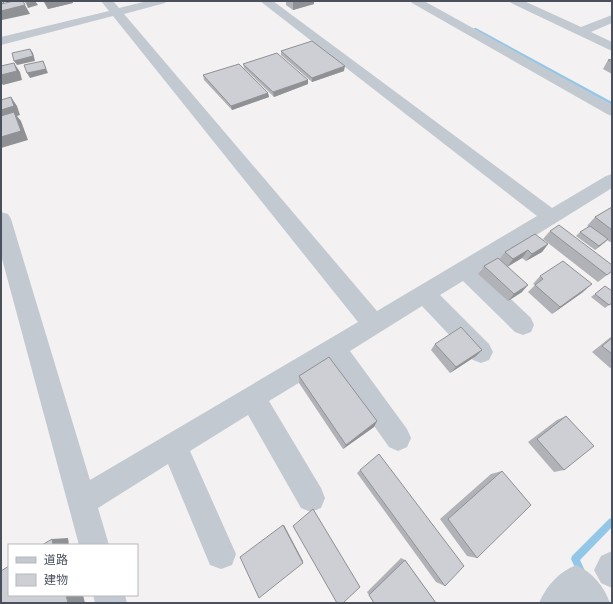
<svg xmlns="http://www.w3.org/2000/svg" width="613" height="604" font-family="'Asap Condensed','Noto Sans JP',sans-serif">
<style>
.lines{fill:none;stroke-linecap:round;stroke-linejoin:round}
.stream{fill:#93c7e7;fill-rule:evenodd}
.minor{fill:#c2c9d1;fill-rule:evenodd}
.wall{fill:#b1b2b7}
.shaded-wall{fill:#909195}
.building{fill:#cecfd5;stroke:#909195}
</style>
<rect width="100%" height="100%" fill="#f3f1f1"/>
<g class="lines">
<g class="stream">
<path d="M 474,28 L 476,28 L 612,102 L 612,105 L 474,30 Z"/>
<path d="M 612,518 L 612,527 L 580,560 L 585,571 L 584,574 L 581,575 L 578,574 L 571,559 L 572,556 L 609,519 Z"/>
</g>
<g class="minor">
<path d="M 101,1 L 113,1 L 119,8 L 147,1 L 167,1 L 165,3 L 124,14 L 377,311 L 537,216 L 260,1 L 273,1 L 552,208 L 606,176 L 612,174 L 612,188 L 480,270 L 531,318 L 534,325 L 531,332 L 523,335 L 515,332 L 463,281 L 440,295 L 489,344 L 493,352 L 489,360 L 481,363 L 473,360 L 422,306 L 350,351 L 407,429 L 411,438 L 407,447 L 398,451 L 389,447 L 330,364 L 269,401 L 321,488 L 325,498 L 321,508 L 311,512 L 301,508 L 248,415 L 190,451 L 236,554 L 232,565 L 221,569 L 210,565 L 168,464 L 98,508 L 109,545 L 79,545 L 1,255 L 1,212 L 8,214 L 11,219 L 90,480 L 358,322 L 113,16 L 1,45 L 1,37 L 109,11 Z"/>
<path d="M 410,1 L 424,1 L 612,105 L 612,116 L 607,114 L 412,3 Z"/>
<path d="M 509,1 L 524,1 L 581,27 L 612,15 L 612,23 L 591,32 L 612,42 L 612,51 L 511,3 Z"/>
<path d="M 612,551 L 612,588 L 601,583 L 594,570 L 601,556 Z"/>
<path d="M 576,565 C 593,572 604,587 610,603 L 539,603 C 546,586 559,572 576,565 Z"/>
<path d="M 93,595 L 125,595 L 127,603 L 95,603 Z"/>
</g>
</g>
<g class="wall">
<path d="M 43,1 L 72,1 L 73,3 L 48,9 Z"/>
<path d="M 286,1 L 314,1 L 314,4 L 293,10 L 286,5 Z"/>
<path d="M 281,51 L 344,71 L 312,82 L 281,55 Z"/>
<path d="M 612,59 L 612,74 L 603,69 L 608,60 Z"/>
<path d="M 243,64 L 308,80 L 308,84 L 274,97 L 244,68 Z"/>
<path d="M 203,75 L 268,93 L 269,97 L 232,110 L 204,80 Z"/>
<path d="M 612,207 L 612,241 L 610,242 L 607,240 L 595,250 L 576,236 L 580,232 L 589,227 L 587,226 L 595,217 Z"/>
<path d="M 550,231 L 612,271 L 598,282 L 543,239 Z"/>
<path d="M 548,244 L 542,252 L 526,261 L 522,258 L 508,266 L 522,292 L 508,301 L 478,274 L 484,266 L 499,259 L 505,252 Z"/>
<path d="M 540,276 L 583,292 L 552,314 L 528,292 L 535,285 L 533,284 Z"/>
<path d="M 605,286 L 612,303 L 605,308 L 591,297 Z"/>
<path d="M 612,336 L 612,367 L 610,368 L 592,352 Z"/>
<path d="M 435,344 L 482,350 L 476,356 L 450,373 L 431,350 Z"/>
<path d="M 299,376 L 377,421 L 374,427 L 343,449 L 299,383 Z"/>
<path d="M 566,416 L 564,470 L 554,472 L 528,442 L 557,420 Z"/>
<path d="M 360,470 L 445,586 L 436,582 L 357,473 Z"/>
<path d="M 502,471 L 477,558 L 467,556 L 440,519 L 491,474 Z"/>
<path d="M 401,558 L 405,560 L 436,603 L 374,603 L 367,592 Z"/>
</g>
<g class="shaded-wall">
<path d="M 35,1 L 38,5 L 28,8 L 26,3 Z"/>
<path d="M 44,1 L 72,1 L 73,3 L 48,9 Z"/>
<path d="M 293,1 L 314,1 L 314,4 L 293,10 Z"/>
<path d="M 25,5 L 30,14 L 2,20 L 1,19 L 1,8 L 7,9 Z"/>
<path d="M 30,49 L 33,53 L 35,61 L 17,65 L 14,61 Z"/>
<path d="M 43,61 L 48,73 L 30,78 L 27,73 Z"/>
<path d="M 14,63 L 20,72 L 22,80 L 3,85 L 1,82 L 1,75 Z"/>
<path d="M 345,66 L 344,71 L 312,82 L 312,78 Z"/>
<path d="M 308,80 L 308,84 L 274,97 L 273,92 Z"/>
<path d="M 268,93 L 269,97 L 232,110 L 231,106 Z"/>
<path d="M 11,97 L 17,106 L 20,115 L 17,116 L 21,121 L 28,140 L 1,148 L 1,110 Z"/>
<path d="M 608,239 L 604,243 L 595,250 L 599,246 Z"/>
<path d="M 548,244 L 542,252 L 526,261 L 532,254 Z"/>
<path d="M 528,250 L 522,258 L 507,267 L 513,259 Z"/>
<path d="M 592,284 L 583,292 L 552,314 L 560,307 Z"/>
<path d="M 528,285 L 522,292 L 508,301 L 514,294 Z"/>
<path d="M 482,350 L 476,356 L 450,373 L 456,367 Z"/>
<path d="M 377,421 L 374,427 L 343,449 L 346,445 Z"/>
<path d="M 283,525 L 284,525 L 303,561 L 303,563 Z"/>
<path d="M 68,538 L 69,545 L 53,545 L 52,539 Z"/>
<path d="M 66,595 L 83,595 L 85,603 L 68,603 Z"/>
</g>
<g class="building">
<path d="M 1,1 L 2,1 L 4,3 L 1,4 L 2,5 L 1,6 Z"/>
<path d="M 14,1 L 23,1 L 25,5 L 1,11 L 1,6 L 2,5 L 1,4 Z"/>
<path d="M 25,1 L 35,1 L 26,3 Z"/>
<path d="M 312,41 L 345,66 L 312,78 L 281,51 Z"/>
<path d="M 30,49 L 33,56 L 14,61 L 12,53 Z"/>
<path d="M 277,53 L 308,80 L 273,92 L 243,64 Z"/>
<path d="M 612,59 L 612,62 L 608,60 Z"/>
<path d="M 43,61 L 46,69 L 27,73 L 24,65 Z"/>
<path d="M 14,63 L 17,71 L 1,75 L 1,66 Z"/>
<path d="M 239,64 L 268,93 L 231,106 L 203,75 Z"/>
<path d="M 11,97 L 14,106 L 1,110 L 1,100 Z"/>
<path d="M 14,112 L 21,131 L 1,137 L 1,116 Z"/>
<path d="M 612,207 L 612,230 L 595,217 Z"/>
<path d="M 559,225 L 612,265 L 612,271 L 607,275 L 550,231 Z"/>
<path d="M 590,226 L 608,239 L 599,246 L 580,232 Z"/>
<path d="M 535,234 L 548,244 L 532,254 L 528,250 L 513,259 L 505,252 Z"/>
<path d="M 498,258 L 528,285 L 514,294 L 484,266 Z"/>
<path d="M 563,261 L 592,284 L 560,307 L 535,285 L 543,279 L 540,276 Z"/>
<path d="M 605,286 L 612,291 L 612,303 L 609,305 L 595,294 Z"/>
<path d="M 461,327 L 482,350 L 456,367 L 435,344 Z"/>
<path d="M 612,338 L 612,354 L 602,346 Z"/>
<path d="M 329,357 L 377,421 L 346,445 L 299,376 Z"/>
<path d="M 566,416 L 594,446 L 564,470 L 537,439 Z"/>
<path d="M 379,454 L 464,566 L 445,586 L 360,470 Z"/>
<path d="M 502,471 L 531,505 L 477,558 L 448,519 Z"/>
<path d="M 313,509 L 360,587 L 343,603 L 337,603 L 293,526 Z"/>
<path d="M 283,525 L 303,563 L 259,598 L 240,557 Z"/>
<path d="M 52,539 L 53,545 L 42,545 Z"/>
<path d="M 405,560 L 436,603 L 374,603 L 369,595 Z"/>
<path d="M 9,566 L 9,595 L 66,595 L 68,603 L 1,603 L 1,571 Z"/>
</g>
<rect width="613" height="604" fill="none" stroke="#4a515d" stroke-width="4"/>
<rect x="8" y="544" width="130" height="52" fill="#ffffff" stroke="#b7b9be"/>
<rect x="16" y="557" width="20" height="6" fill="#c2c9d1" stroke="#b7b9be"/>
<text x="44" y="564" font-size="12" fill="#4a515d">道路</text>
<rect x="16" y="574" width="20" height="12" fill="#cecfd5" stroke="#b7b9be"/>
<text x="44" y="584" font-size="12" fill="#4a515d">建物</text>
</svg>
